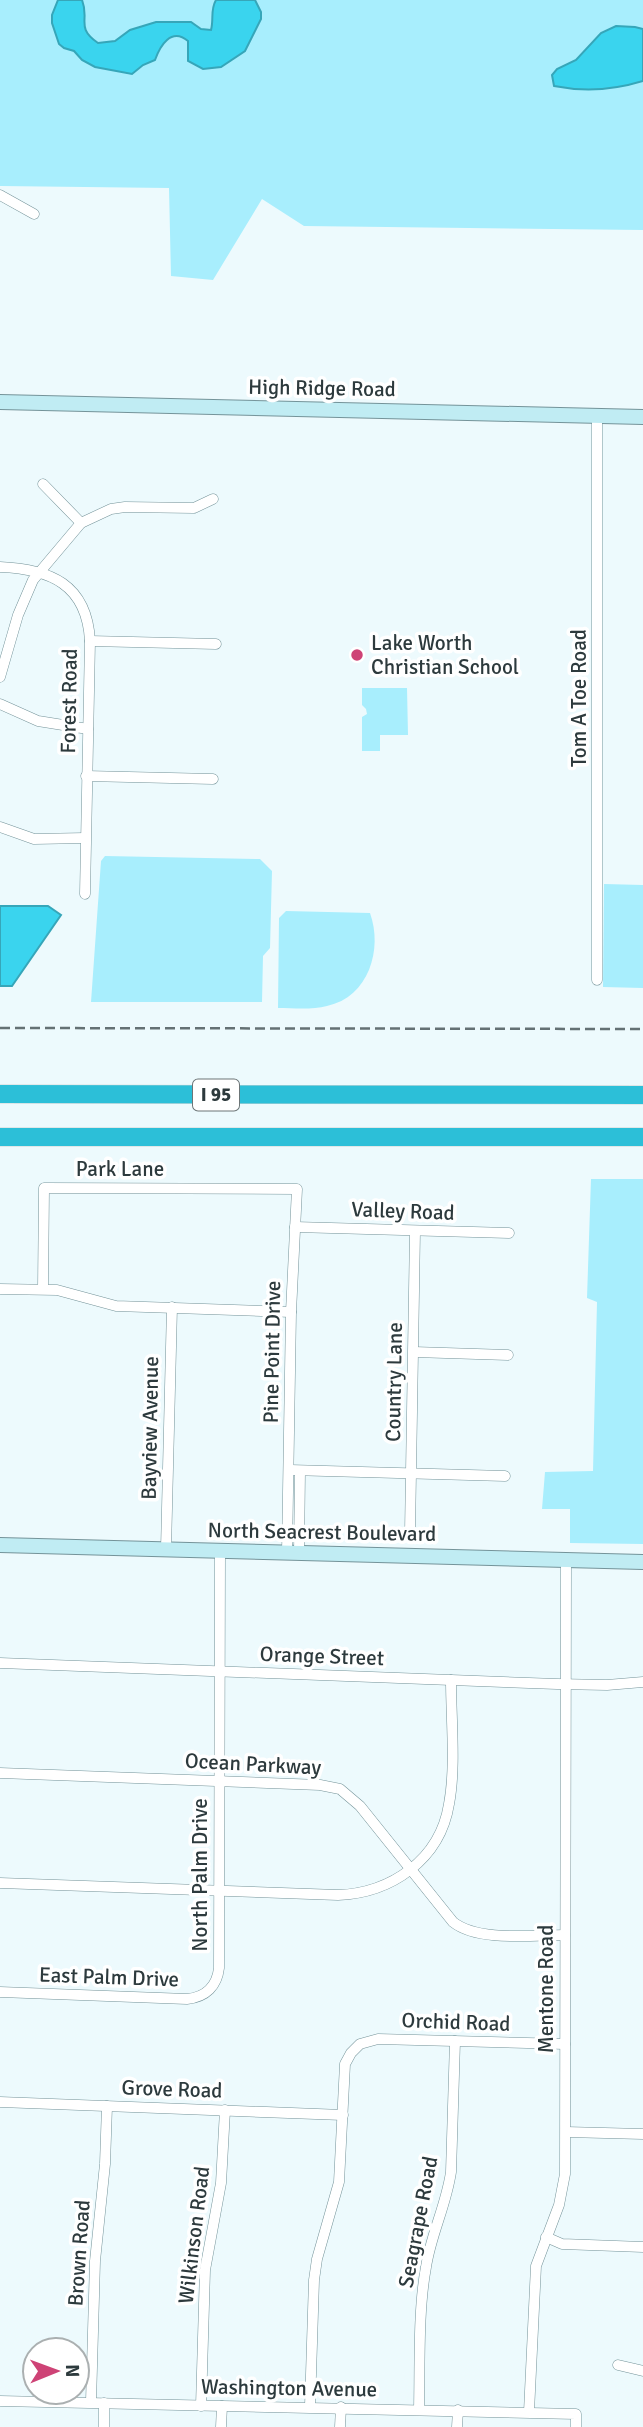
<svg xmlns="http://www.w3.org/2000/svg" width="643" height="2427" font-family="Signika,sans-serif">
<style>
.green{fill:#a8eefd}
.water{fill:#3ad4ee;stroke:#36a6b9;stroke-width:2}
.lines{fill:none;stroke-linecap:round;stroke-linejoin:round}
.street-casing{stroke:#749399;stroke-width:11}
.secondary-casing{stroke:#749399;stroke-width:16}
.highway-casing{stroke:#d1d4d4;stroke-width:19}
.street{stroke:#fff;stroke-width:10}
.secondary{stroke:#c0ecf3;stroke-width:14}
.highway{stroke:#2cbfd8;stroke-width:18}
.rail{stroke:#647174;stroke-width:2.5;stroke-dasharray:10 5;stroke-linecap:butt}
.poi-dot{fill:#ce4376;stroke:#fff;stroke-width:2.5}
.labels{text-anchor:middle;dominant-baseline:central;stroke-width:7;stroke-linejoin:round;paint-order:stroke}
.shield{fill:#fff;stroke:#6c7577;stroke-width:2}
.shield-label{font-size:19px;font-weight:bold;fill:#2d3a3d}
.street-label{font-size:21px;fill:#2d3a3d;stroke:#fff}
.poi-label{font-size:21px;fill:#2d3a3d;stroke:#fff;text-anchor:start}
</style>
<rect width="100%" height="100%" fill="#edfafd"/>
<g class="green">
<path d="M 0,0 L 58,0 L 52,15 L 74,51 L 82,60 L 143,65 L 155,60 C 160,46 171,27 188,41 L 190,48 L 187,55 L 255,0 L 643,0 L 643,230 L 304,226 L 262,199 L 213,280 L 171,276 L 169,188 L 0,186 Z"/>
<path d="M 82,0 L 216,0 C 210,10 214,19 212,30 L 201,29 L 191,22 L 181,24 L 173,21 L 140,26 L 115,41 L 98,43 C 75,27 90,20 82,0 Z"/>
<path d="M 362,688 L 407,688 L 408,735 L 380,735 L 380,751 L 362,751 L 362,717 L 367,714 L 366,709 L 362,705 Z"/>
<path d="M 105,856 L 260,859 L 272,871 L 270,948 L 263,956 L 262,1002 L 91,1002 L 101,861 Z"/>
<path d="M 604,884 L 643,885 L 643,988 L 603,987 Z"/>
<path d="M 286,911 L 370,913 C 383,949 369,997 327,1006 C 312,1010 293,1008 278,1008 L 279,918 Z"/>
<path d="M 591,1179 L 643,1179 L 643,1544 L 570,1543 L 570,1509 L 542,1509 L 545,1472 L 593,1471 L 597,1302 L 587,1298 Z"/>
</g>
<g class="water">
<path d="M 58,0 L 82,0 C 90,20 75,27 98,43 L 115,41 L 130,30 L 156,22 L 191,22 L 201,29 L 211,30 C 214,19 210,10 216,0 L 255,0 L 261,12 L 261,19 L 245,51 L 221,67 L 203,69 L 188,61 L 188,41 C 171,27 160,46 155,60 L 143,65 L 132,74 L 95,67 L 82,60 L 74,51 L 64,48 L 59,44 L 52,23 L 52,15 Z"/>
<path d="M 616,26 L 635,27 L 643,29 L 643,81 C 614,90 584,92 554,86 L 552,75 L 557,69 L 576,60 L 601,33 Z"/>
<path d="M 0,906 L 48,906 L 61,915 L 12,986 L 0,986 Z"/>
</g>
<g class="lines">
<g class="street-casing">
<g id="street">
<path d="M 0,195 L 34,214"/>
<path d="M 43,484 L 81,523"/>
<path d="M 0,567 C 50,569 87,584 90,641 L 85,894"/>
<path d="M 90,641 L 216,644"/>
<path d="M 0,677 L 18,615 L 33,580 L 81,523 L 111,509 L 125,507 L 194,508 L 213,499"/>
<path d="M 0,704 L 38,721 L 88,729"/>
<path d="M 86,776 L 213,779"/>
<path d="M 0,827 L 34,839 L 85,838"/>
<path d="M 597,980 L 597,416"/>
<path d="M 295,1227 L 509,1233"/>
<path d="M 0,1289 L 57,1290 L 116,1306 L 291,1312"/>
<path d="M 43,1289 L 44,1188 L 297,1189 L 291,1312 L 287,1553"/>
<path d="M 414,1352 L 508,1355"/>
<path d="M 290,1470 L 505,1476"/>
<path d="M 410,1533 L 415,1231"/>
<path d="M 166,1549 L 172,1307"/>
<path d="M 299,1553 L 300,1471"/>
<path d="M 0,1663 L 557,1684 L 607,1685 L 643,1682"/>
<path d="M 0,1773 L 320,1785 L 340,1789 L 360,1806 L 453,1922 C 478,1942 533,1935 565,1935"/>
<path d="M 0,1883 L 338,1895 C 391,1893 440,1860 449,1804 C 456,1767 451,1719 451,1680"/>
<path d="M 0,1992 L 187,1999 C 206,1997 217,1986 219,1968 L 220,1551"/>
<path d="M 0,2102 L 343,2115"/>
<path d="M 566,2132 L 643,2134"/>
<path d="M 546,2237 L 562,2244 L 643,2247"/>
<path d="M 618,2365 L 643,2371"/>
<path d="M 0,2401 L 576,2414 L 576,2427"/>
<path d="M 91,2402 L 95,2261 L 105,2164 L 107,2106"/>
<path d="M 201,2406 L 205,2270 L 221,2183 L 225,2110"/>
<path d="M 310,2406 L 314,2280 L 317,2259 L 339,2182 L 345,2064 L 351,2053 L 360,2044 L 378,2039 L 565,2044"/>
<path d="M 419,2409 C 420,2365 418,2310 426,2267 C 431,2234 446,2206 451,2172 L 455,2041"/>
<path d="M 529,2412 L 536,2266 L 559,2205 L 565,2174 L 566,1560"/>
<path d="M 104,2427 L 104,2403"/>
<path d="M 221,2427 L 222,2406"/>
<path d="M 340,2427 L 341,2407"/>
<path d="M 457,2427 L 458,2410"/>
</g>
</g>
<g class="secondary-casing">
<g id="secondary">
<path d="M 0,402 L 643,417"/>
<path d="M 0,1545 L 643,1562"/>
</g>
</g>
<g class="highway-casing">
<g id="highway">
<path d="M 0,1094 L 643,1095"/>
<path d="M 0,1137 L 643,1137"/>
</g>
</g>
<use href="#street" class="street"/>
<use href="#secondary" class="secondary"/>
<use href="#highway" class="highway"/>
<path class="rail" d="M 0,1028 L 643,1029"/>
</g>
<circle class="poi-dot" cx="357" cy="655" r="7"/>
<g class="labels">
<rect class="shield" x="193" y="1079.5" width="46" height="31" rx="5"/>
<g class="shield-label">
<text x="216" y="1095">I 95</text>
</g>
<g class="street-label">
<text transform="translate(322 388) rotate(1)">High Ridge Road</text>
<text transform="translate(579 698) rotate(-90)">Tom A Toe Road</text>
<text transform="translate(69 701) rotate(-89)">Forest Road</text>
<text x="120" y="1169">Park Lane</text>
<text transform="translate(403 1211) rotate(2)">Valley Road</text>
<text transform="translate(272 1352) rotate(-89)">Pine Point Drive</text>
<text transform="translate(394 1382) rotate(-89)">Country Lane</text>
<text transform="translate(150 1428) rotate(-89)">Bayview Avenue</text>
<text transform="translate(322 1532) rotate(1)">North Seacrest Boulevard</text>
<text transform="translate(322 1656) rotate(2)">Orange Street</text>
<text transform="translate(253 1764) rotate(3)">Ocean Parkway</text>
<text transform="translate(200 1875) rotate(-90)">North Palm Drive</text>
<text transform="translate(109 1977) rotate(2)">East Palm Drive</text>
<text transform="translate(546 1989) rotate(-90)">Mentone Road</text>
<text transform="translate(456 2022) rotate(2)">Orchid Road</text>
<text transform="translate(172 2089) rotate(2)">Grove Road</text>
<text transform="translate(418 2222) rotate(-79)">Seagrape Road</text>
<text transform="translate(194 2235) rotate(-83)">Wilkinson Road</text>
<text transform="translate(79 2253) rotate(-86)">Brown Road</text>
<text transform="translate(289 2388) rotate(1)">Washington Avenue</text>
</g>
<g class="poi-label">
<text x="371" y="643">Lake Worth<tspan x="371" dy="24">Christian School</tspan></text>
</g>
</g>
<g transform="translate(56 2371) rotate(89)"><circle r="33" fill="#ffffff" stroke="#abb0b1" stroke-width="2"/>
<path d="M0-5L12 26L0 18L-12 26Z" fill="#ce4376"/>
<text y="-10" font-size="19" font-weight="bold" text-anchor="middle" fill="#2d3a3d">N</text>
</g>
</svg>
